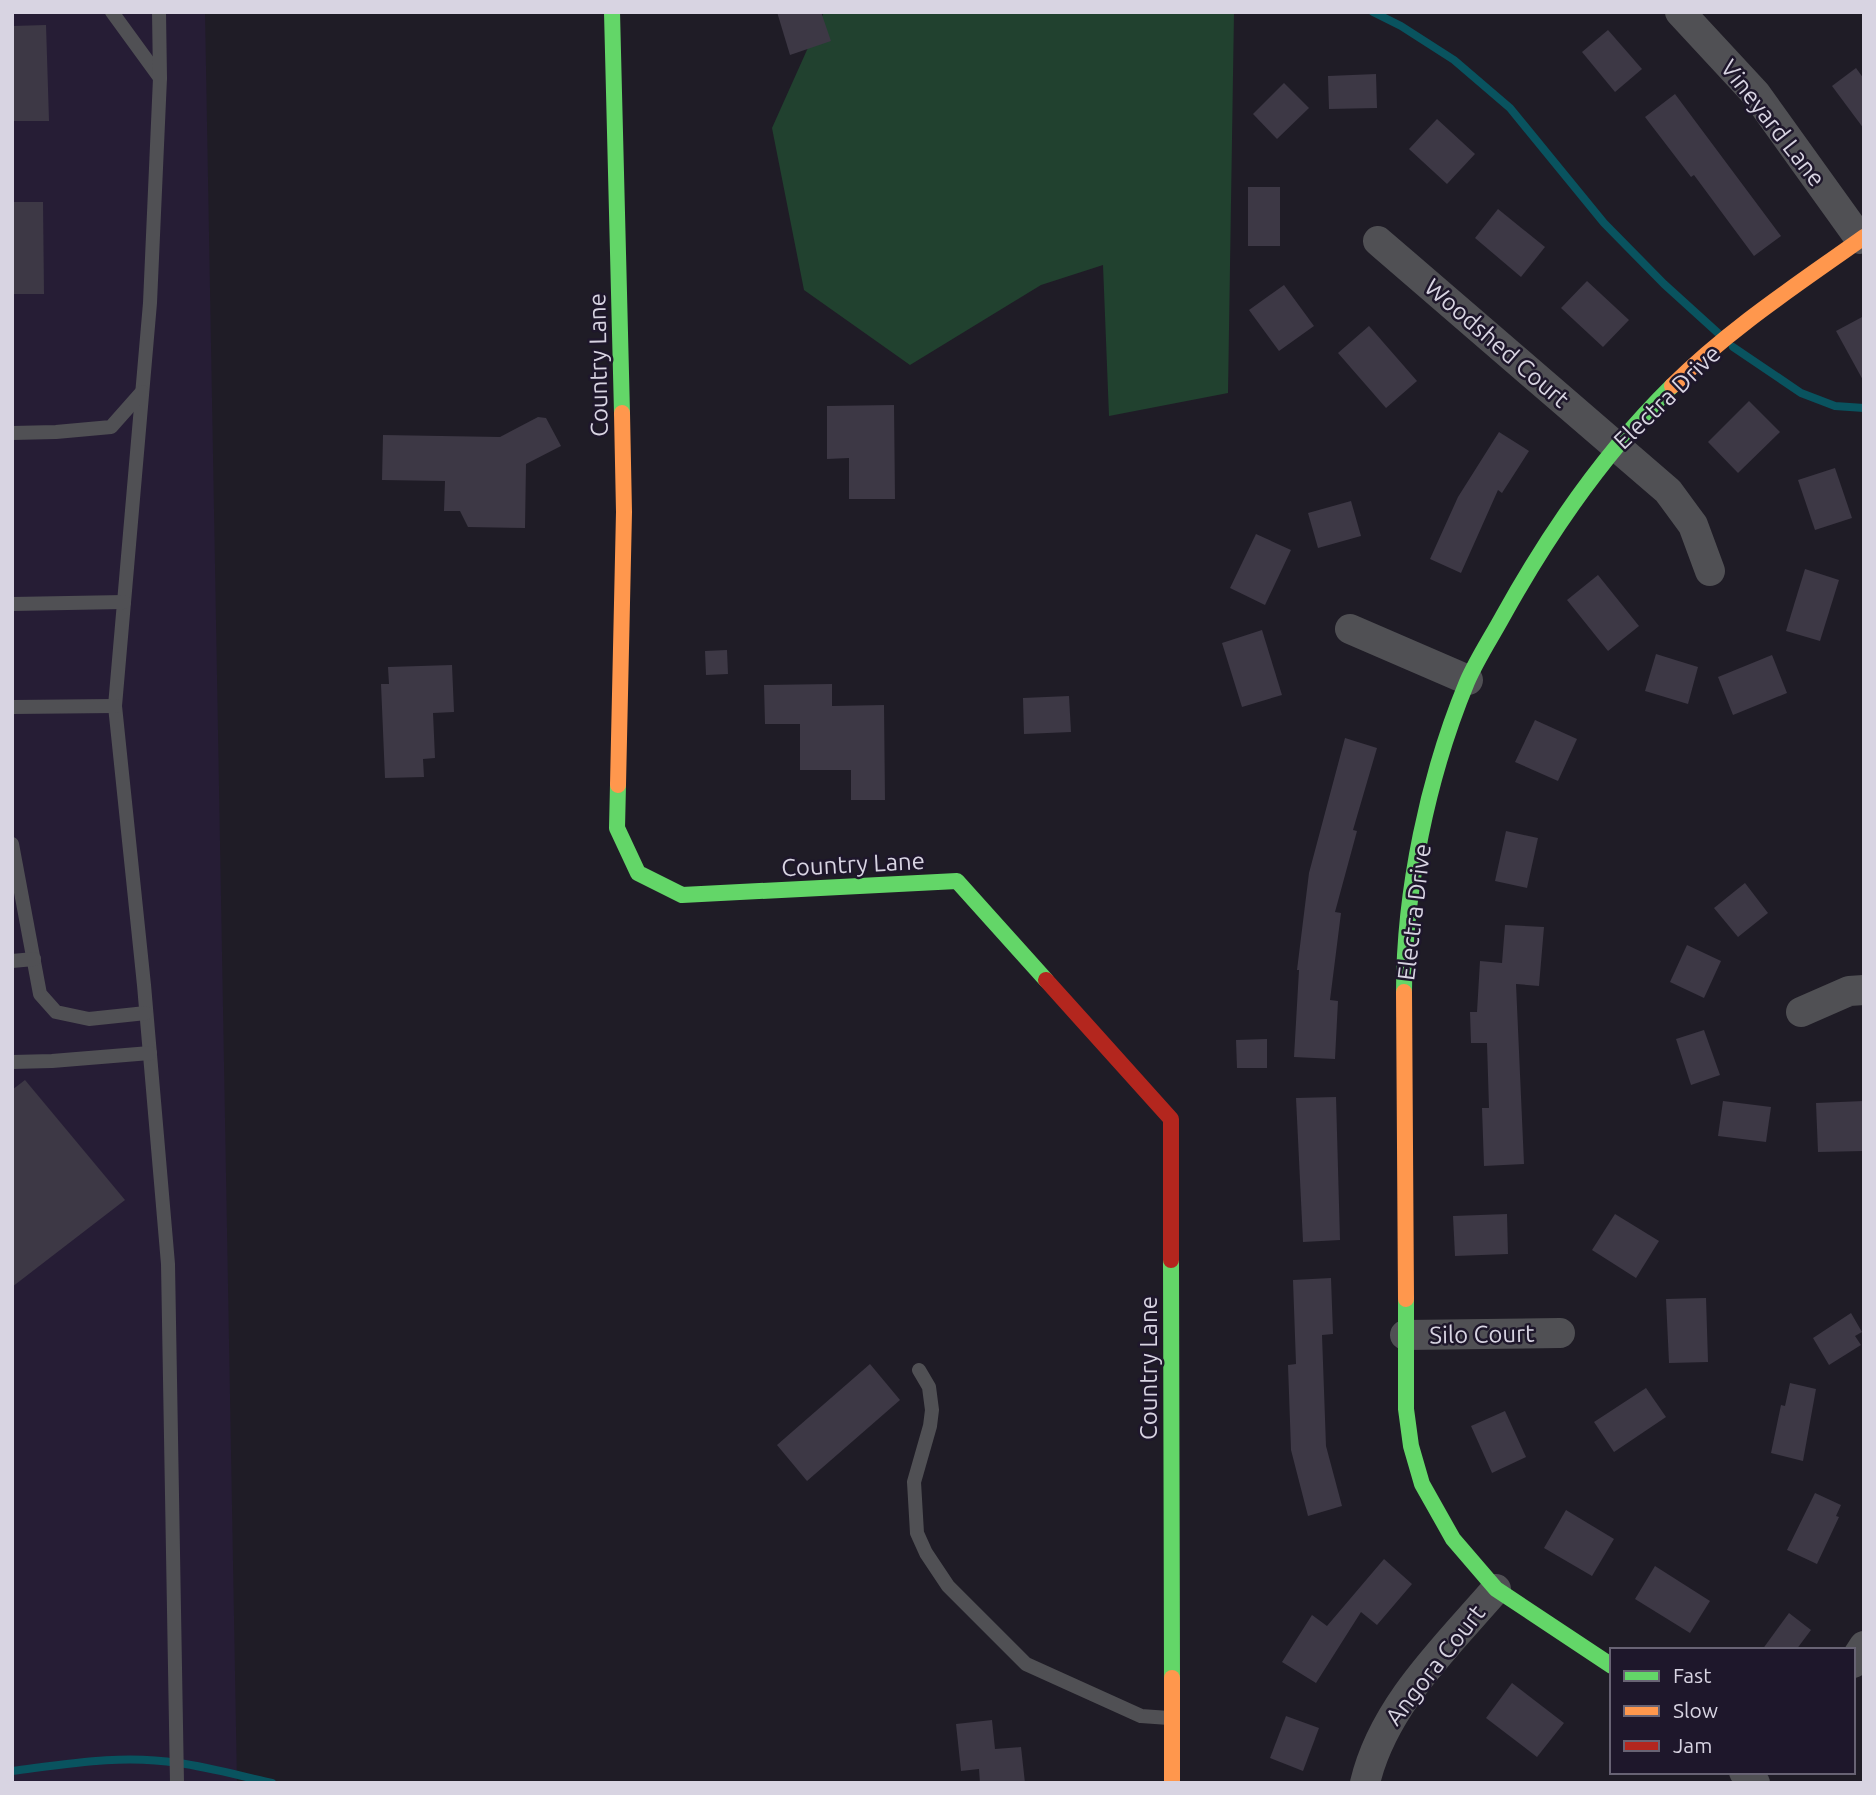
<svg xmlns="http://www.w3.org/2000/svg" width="1876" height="1795" font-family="Ubuntu,sans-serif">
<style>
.built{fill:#261d35}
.green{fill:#21412f}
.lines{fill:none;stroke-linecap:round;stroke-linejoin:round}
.stream{stroke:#09535f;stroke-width:8}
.building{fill:#3d3845}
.lane{stroke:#505054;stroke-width:14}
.street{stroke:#505054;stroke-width:30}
.fast{stroke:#63d668;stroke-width:16}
.slow{stroke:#ff974d;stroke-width:16}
.jam{stroke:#b3261e;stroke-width:16}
.labels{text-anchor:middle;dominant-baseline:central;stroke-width:5;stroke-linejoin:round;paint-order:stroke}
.street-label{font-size:24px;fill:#d8d4e2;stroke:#1e172b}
</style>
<rect width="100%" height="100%" fill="#1f1c26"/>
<path class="built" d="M 12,12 L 205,12 L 237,1783 L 12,1783 Z"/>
<path class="green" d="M 824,12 L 1234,12 L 1228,393 L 1109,416 L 1103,265 L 1041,285 L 910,365 L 804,290 L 772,128 Z"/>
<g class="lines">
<g class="stream">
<path d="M 1373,12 L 1401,26 L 1454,60 L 1510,108 L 1604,223 L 1664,284 L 1718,333"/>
<path d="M 1733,347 L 1801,393 L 1835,406 L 1864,408"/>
<path d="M 12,1771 C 67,1764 122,1754 178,1763 C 209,1767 241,1776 272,1783"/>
</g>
</g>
<g class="building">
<path d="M 777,12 L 821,12 L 831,41 L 790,55 Z"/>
<path d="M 46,25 L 49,121 L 12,121 L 12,26 Z"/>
<path d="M 1608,30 L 1642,69 L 1615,92 L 1582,52 Z"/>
<path d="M 1856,68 L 1864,79 L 1864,129 L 1832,86 Z"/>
<path d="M 1376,74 L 1377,108 L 1329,109 L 1328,76 Z"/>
<path d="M 1284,83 L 1309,108 L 1277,139 L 1253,114 Z"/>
<path d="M 1675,94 L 1781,236 L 1754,256 L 1694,175 L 1691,177 L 1645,117 Z"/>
<path d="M 1437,119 L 1475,154 L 1447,184 L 1409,149 Z"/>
<rect x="1248" y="187" width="32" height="59"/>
<path d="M 12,202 L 43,202 L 44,294 L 12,294 Z"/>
<path d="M 1498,209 L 1545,247 L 1521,277 L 1475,238 Z"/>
<path d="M 1587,281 L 1629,320 L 1603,347 L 1561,308 Z"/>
<path d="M 1284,285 L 1314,326 L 1279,351 L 1249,310 Z"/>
<path d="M 1864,316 L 1864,382 L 1836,331 Z"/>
<path d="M 1369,326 L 1417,381 L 1386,408 L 1338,353 Z"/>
<path d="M 1749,401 L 1780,432 L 1738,473 L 1708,442 Z"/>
<path d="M 894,405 L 895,499 L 849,499 L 849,458 L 827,459 L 827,406 Z"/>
<path d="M 538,417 L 546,418 L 561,446 L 526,464 L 525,528 L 468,527 L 460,511 L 444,511 L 445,481 L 382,480 L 383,435 L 500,437 Z"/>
<path d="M 1499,432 L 1529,451 L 1502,493 L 1498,490 L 1461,573 L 1430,559 L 1458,497 Z"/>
<path d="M 1835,468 L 1852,518 L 1815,530 L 1798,480 Z"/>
<path d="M 1351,501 L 1361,536 L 1318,548 L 1308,513 Z"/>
<path d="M 1256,534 L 1291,550 L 1265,605 L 1230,588 Z"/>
<path d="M 1805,569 L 1839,580 L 1820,641 L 1786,631 Z"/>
<path d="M 1598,575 L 1639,626 L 1608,651 L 1567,600 Z"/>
<path d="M 1262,630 L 1282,695 L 1242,707 L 1222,643 Z"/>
<path d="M 727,650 L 728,674 L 706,675 L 705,651 Z"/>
<path d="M 1656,654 L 1698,667 L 1688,704 L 1645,691 Z"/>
<path d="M 1772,655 L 1787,693 L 1733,715 L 1718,677 Z"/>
<path d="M 452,665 L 454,712 L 433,713 L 435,758 L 423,759 L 424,777 L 385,778 L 381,684 L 389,684 L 388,667 Z"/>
<path d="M 832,684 L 832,706 L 884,705 L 885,800 L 851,800 L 851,770 L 800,770 L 800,724 L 765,724 L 764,685 Z"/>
<path d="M 1069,696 L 1071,732 L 1024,734 L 1023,698 Z"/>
<path d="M 1535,720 L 1577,739 L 1558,781 L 1515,762 Z"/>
<path d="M 1345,738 L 1377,748 L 1353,830 L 1357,831 L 1335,912 L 1341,913 L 1330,1000 L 1338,1001 L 1335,1059 L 1294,1057 L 1299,970 L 1297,970 L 1309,873 Z"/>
<path d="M 1506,831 L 1538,838 L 1527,888 L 1495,881 Z"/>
<path d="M 1745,883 L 1768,913 L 1738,937 L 1714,908 Z"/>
<path d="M 1505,925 L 1544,927 L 1539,986 L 1516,984 L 1524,1164 L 1484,1166 L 1482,1108 L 1489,1108 L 1487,1043 L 1471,1043 L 1470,1012 L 1477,1012 L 1480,961 L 1502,963 Z"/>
<path d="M 1687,945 L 1721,961 L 1704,998 L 1670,982 Z"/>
<path d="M 1704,1030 L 1720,1075 L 1691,1085 L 1676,1039 Z"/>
<path d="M 1267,1039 L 1267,1068 L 1237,1068 L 1236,1040 Z"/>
<path d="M 25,1080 L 125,1200 L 12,1287 L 12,1090 Z"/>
<path d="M 1336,1097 L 1340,1240 L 1303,1242 L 1296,1098 Z"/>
<path d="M 1723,1101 L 1771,1107 L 1766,1142 L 1718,1136 Z"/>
<path d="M 1864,1101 L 1864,1151 L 1818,1152 L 1816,1103 Z"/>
<path d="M 1507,1214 L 1508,1254 L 1455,1256 L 1453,1216 Z"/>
<path d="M 1615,1214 L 1659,1241 L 1636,1278 L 1592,1250 Z"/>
<path d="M 1331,1278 L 1333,1334 L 1322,1335 L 1326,1446 L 1342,1506 L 1308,1516 L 1291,1450 L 1288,1365 L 1296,1364 L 1293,1280 Z"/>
<path d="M 1706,1298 L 1708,1362 L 1669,1363 L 1666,1299 Z"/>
<path d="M 1851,1313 L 1862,1332 L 1855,1336 L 1861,1345 L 1829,1365 L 1813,1338 Z"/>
<path d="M 870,1364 L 900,1400 L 807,1481 L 777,1445 Z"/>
<path d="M 1790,1383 L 1816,1389 L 1803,1461 L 1771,1453 L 1781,1405 L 1785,1406 Z"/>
<path d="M 1646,1388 L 1666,1417 L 1614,1452 L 1594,1422 Z"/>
<path d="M 1505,1411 L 1526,1457 L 1492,1473 L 1471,1426 Z"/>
<path d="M 1815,1493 L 1841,1505 L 1836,1516 L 1839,1517 L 1817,1564 L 1787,1550 Z"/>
<path d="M 1566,1510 L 1614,1539 L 1592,1576 L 1544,1548 Z"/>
<path d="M 1384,1559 L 1412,1584 L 1377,1625 L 1361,1612 L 1316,1683 L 1282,1662 L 1312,1615 L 1327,1626 Z"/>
<path d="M 1655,1566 L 1710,1601 L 1690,1633 L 1635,1599 Z"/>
<path d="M 1789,1613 L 1811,1630 L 1796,1650 L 1762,1650 Z"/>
<path d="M 1512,1683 L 1564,1723 L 1537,1757 L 1486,1718 Z"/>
<path d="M 1286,1716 L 1319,1728 L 1303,1771 L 1270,1758 Z"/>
<path d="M 992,1720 L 995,1749 L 1021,1747 L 1025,1783 L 980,1783 L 979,1769 L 961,1771 L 956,1724 Z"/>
</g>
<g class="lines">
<g class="lane">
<path d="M 112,12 L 160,78"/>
<path d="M 159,12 L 160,78 L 150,303 L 115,706 L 144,985 L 168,1264 L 177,1783"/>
<path d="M 12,433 L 56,432 L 111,427 L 142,392"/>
<path d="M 12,604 L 124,602"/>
<path d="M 12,707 L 115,706"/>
<path d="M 12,844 L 40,994 L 56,1012 L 89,1019 L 146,1013"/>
<path d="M 12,961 L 34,959"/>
<path d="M 12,1062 L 52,1061 L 150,1053"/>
<path d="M 919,1370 L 929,1387 L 932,1410 L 930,1426 L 914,1482 L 917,1533 L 926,1553 L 948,1586 L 1026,1664 L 1141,1716 L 1169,1718"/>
</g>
<g class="street">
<path d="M 1680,12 L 1756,94 L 1860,239"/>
<path d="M 1378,241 L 1668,491 L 1693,525 L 1710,571"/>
<path d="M 1350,629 L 1468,680"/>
<path d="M 1801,1012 L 1849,991 L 1864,990"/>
<path d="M 1405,1335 L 1560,1333"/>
<path d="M 1853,1663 L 1864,1646"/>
<path d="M 1744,1772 L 1755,1783"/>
<path d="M 1365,1783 C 1383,1706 1446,1647 1496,1589"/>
</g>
<g class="fast">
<path d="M 612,12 L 622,413"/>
<path d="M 618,785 L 617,828 L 638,873 L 682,895 L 957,881 L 1046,980"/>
<path d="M 1404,992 C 1404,891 1428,776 1467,682 C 1477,659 1491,638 1503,616 C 1549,533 1603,454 1672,386"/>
<path d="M 1171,1260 L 1172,1678"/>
<path d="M 1406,1299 L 1406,1409 L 1411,1446 L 1422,1484 L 1453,1539 L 1496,1589 L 1612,1666"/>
</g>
<g class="slow">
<path d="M 1672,386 C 1729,329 1798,284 1864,237"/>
<path d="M 618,785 L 624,512 L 622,413"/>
<path d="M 1404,992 L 1406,1299"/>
<path d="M 1172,1678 L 1172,1783"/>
</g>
<path class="jam" d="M 1046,980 L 1171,1119 L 1171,1260"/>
</g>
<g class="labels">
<g class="street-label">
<text transform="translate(1773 123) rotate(52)">Vineyard Lane</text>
<text transform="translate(1497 343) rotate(41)">Woodshed Court</text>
<text transform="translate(598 365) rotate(-91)">Country Lane</text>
<text transform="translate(1667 397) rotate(-44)">Electra Drive</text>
<text transform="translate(853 864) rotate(-3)">Country Lane</text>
<text transform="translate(1414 912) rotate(-83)">Electra Drive</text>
<text transform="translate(1482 1334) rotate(-1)">Silo Court</text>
<text transform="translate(1148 1368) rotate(-90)">Country Lane</text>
<text transform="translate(1435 1665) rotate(-52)">Angora Court</text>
</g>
</g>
<rect width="1876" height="1795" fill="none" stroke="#d8d4e2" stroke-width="28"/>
<rect x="1610" y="1648" width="245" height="126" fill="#1e172b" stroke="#686374" stroke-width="2"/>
<rect x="1624" y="1671" width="35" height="10" fill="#63d668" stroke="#686374" stroke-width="2"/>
<text x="1673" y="1683" font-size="21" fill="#d8d4e2">Fast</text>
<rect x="1624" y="1706" width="35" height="10" fill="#ff974d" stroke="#686374" stroke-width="2"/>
<text x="1673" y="1718" font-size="21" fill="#d8d4e2">Slow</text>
<rect x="1624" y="1741" width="35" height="10" fill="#b3261e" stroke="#686374" stroke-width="2"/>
<text x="1673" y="1753" font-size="21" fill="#d8d4e2">Jam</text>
</svg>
